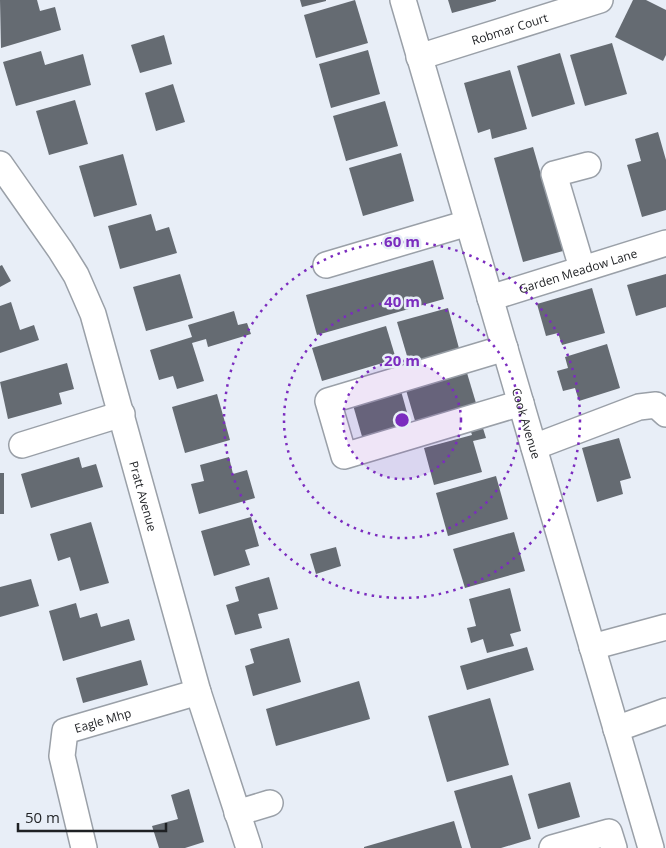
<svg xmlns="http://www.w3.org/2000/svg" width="666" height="848" font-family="'Open Sans',sans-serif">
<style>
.building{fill:#656b72}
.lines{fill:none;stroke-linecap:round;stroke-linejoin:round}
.minor-casing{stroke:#9aa0a8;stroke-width:28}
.minor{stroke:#fff;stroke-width:25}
.ring{fill:none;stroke:#7b2cbf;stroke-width:2.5;stroke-dasharray:2.5 5}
.labels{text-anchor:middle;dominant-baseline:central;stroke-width:5;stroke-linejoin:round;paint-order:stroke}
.street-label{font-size:12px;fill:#1f2124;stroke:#e8eef7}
.centre{fill:#7b2cbf;stroke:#e8eef7;stroke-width:2.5}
.ring-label{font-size:15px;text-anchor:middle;font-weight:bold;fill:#7b2cbf;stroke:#e8eef7;stroke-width:5;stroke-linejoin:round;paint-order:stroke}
</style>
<rect width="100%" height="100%" fill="#e8eef7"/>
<g class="building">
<path d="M 0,0 L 37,0 L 40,11 L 55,7 L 61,30 L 1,48 Z"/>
<path d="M 300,0 L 326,0 L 326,1 L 302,7 Z"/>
<path d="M 355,0 L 368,43 L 316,58 L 304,15 Z"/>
<path d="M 448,0 L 496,0 L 496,1 L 452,13 Z"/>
<path d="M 633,0 L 646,0 L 666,10 L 666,55 L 663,61 L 615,37 Z"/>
<path d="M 164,35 L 172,64 L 140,73 L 131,45 Z"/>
<path d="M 612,43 L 627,94 L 585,106 L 570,55 Z"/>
<path d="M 368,50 L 380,94 L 331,108 L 319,64 Z"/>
<path d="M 41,51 L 45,65 L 83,54 L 91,85 L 16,106 L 3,62 Z"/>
<path d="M 560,53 L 575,104 L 532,117 L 517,66 Z"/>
<path d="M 510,70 L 527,129 L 492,139 L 490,129 L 478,133 L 464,83 Z"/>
<path d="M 173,84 L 185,122 L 156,131 L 145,93 Z"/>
<path d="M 75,100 L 88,144 L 49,155 L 36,111 Z"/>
<path d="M 385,101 L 398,146 L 346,161 L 333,116 Z"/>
<path d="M 658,132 L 666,160 L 666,210 L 642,217 L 627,165 L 641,161 L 635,139 Z"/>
<path d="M 533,147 L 563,251 L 523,262 L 494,158 Z"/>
<path d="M 401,153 L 414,201 L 363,216 L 349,168 Z"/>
<path d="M 123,154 L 137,205 L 94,217 L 79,166 Z"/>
<path d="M 151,214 L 156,231 L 169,227 L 177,253 L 120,269 L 108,226 Z"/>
<path d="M 433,260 L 444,299 L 317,335 L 306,295 Z"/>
<path d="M 2,265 L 11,281 L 0,287 L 0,266 Z"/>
<path d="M 180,274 L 193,318 L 146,331 L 133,287 Z"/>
<path d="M 666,274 L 666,307 L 636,316 L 627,285 Z"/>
<path d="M 592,288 L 605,333 L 562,345 L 558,333 L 546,336 L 537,304 Z"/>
<path d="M 11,302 L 20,330 L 34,325 L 39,340 L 0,353 L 0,306 Z"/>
<path d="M 448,308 L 460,352 L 410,366 L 397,322 Z"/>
<path d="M 234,311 L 238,325 L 247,323 L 251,334 L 208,347 L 206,339 L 192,343 L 204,381 L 177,389 L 173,376 L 159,380 L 150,350 L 192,337 L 188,325 Z"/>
<path d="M 386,326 L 396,359 L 322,381 L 312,348 Z"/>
<path d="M 607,344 L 620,388 L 579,401 L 575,388 L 563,391 L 557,371 L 568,368 L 565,357 Z"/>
<path d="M 67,363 L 74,389 L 59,393 L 62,404 L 8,419 L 0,382 Z"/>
<path d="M 467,373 L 479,413 L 418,431 L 406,390 Z"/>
<path d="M 401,391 L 413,434 L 365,447 L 353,405 Z"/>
<path d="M 217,394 L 230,440 L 185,453 L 172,407 Z"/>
<path d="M 482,425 L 486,438 L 473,441 L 482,472 L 434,485 L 424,448 L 472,435 L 470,429 Z"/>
<path d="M 619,438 L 631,478 L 620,481 L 623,494 L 597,502 L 582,448 Z"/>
<path d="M 79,457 L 82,468 L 96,464 L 103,487 L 31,508 L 21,474 Z"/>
<path d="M 229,457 L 233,474 L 247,470 L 255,498 L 199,514 L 191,484 L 204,481 L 200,465 Z"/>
<rect x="0" y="473" width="4" height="41"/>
<path d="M 496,476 L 508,519 L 448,536 L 436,493 Z"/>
<path d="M 251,517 L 259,546 L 245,550 L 250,565 L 214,576 L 201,531 Z"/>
<path d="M 91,522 L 109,583 L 80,591 L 70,557 L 58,561 L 50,534 Z"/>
<path d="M 514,532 L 525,571 L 465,588 L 453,549 Z"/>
<path d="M 336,547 L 341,566 L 316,574 L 310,554 Z"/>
<path d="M 269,577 L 278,609 L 258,614 L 262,628 L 235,635 L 226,605 L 239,601 L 235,587 Z"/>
<path d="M 31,579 L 39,606 L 0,617 L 0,587 Z"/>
<path d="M 510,588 L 521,631 L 510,634 L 514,646 L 487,653 L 483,639 L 471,643 L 467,628 L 476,626 L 469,599 Z"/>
<path d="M 76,603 L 80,618 L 97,613 L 101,627 L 129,619 L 135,640 L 63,661 L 49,611 Z"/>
<path d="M 289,638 L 301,682 L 253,696 L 245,666 L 254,663 L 250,649 Z"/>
<path d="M 527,647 L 534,670 L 467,690 L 460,666 Z"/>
<path d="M 141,660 L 148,685 L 83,703 L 76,678 Z"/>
<path d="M 359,681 L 370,719 L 276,746 L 266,709 Z"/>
<path d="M 490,698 L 509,765 L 447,782 L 428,716 Z"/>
<path d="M 512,775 L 531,839 L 501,848 L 471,848 L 454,791 Z"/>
<path d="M 570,782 L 580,817 L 538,829 L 528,794 Z"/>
<path d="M 189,789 L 204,842 L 185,848 L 159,848 L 152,826 L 178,819 L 171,795 Z"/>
<path d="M 454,821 L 462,848 L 364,848 L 364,847 Z"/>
</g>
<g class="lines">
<g class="minor-casing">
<g id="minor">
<path id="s1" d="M 403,0 L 651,848"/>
<path id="s2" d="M 419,57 L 600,0"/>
<path id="s3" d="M 0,164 L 61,251 L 76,275 L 93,314 L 198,692 L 249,848"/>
<path d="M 326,265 L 468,223"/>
<path d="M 582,268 L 554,174 L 588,165"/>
<path id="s4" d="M 490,298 L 666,243"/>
<path d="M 505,348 L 328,401 L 344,456 L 521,403"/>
<path d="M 22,445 L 122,414"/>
<path d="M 534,447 L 639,407 L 656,405 L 666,414"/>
<path d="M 592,647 L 666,627"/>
<path d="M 616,729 L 666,711"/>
<path d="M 237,813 L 270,803"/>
<path id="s5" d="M 84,848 L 62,756 L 65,731 L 198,692"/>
<path d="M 552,848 L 609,832 L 614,848"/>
</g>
</g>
<use href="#minor" class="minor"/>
</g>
<circle cx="402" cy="420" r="59" fill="#7b2cbf" fill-opacity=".12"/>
<g class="ring">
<circle cx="402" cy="420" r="59"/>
<circle cx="402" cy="420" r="118"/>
<circle cx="402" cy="420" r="178"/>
</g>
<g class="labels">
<g class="street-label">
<text stroke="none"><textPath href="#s2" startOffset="95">Robmar Court</textPath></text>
<text stroke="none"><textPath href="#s4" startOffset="92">Garden Meadow Lane</textPath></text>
<text stroke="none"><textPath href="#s1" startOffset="441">Cook Avenue</textPath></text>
<text stroke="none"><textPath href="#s3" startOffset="366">Pratt Avenue</textPath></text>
<text stroke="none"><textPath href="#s5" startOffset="159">Eagle Mhp</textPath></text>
</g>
</g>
<circle cx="402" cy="420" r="8" class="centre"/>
<g class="ring-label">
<text x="402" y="247">60 m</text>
<text x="402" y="307">40 m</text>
<text x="402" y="366">20 m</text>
</g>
<path d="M18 823v8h148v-8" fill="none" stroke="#1f2124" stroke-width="2.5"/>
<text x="25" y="823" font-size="15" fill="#1f2124" stroke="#e8eef7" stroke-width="4" paint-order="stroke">50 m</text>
</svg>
